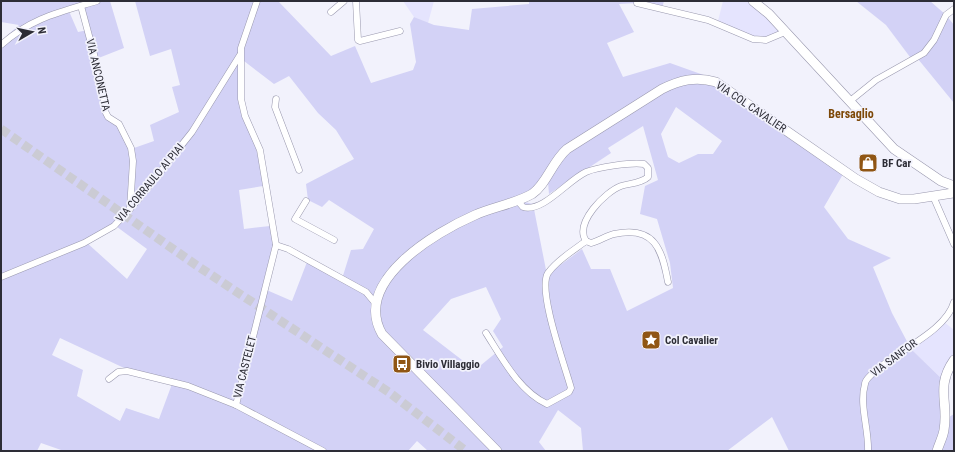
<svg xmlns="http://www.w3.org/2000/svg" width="955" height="452" font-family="'Roboto Condensed',sans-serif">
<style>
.built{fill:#e5e4fe}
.green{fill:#d3d2f6;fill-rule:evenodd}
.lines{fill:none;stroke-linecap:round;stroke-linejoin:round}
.secondary-tunnel{stroke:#cbcbd4;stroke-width:9;stroke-dasharray:9 4.5;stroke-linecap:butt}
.street-casing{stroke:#9998ae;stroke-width:7}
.secondary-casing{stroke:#9998ae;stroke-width:10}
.street{stroke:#fff;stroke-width:6}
.secondary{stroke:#fff;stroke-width:9}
.labels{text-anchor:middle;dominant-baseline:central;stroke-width:3.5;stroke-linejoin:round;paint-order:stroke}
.street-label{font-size:11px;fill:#2d2d36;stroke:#f2f2fc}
.poi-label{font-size:11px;font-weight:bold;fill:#2d2d36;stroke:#f2f2fc;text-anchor:start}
.neighbourhood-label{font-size:12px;font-weight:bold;fill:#7d4808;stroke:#f2f2fc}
</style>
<rect width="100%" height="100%" fill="#f2f2fc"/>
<g class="built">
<path d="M 403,1 L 434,1 L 428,23 L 414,17 Z"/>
<path d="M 723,1 L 755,1 L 788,33 L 762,41 L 717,25 Z"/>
<path d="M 944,322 L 954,330 L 954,363 L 943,380 L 911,349 Z"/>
</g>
<g class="green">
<path d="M 1,1 L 110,1 L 124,48 L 96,59 L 106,110 L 134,148 L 154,141 L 150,125 L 179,112 L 172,87 L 180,85 L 171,49 L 150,56 L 135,1 L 278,1 L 331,56 L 355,46 L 371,83 L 413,70 L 416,62 L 410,24 L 414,17 L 434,25 L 469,30 L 472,9 L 529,4 L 529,1 L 664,1 L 662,8 L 637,3 L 619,4 L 634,32 L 607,43 L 623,77 L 670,63 L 712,78 L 846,169 L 824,207 L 848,239 L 891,258 L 873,267 L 892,313 L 911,349 L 943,380 L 944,420 L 954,414 L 954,451 L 789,451 L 772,417 L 727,451 L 583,451 L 581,428 L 558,410 L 539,442 L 546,451 L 428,451 L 417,441 L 408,451 L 64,451 L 41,443 L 37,451 L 1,451 L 1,41 L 19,25 L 1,22 ZM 82,5 L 88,30 L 78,32 L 68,9 ZM 244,61 L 274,84 L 289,76 L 318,113 L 336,130 L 354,159 L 306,184 L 308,200 L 322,207 L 329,200 L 374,229 L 363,249 L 351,250 L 341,282 L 307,262 L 292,301 L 262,288 L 273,245 L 270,226 L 244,229 L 239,190 L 263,186 L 260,163 L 240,91 ZM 676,107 L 722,141 L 713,154 L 698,154 L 679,163 L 668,157 L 661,134 ZM 643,126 L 658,180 L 645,186 L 640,214 L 657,219 L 670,263 L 673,288 L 627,311 L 610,269 L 591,269 L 582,249 L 547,275 L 533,204 L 513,199 L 548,182 L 549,194 L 611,153 L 608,148 ZM 113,224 L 147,249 L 127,279 L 86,242 ZM 486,287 L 501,319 L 493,331 L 503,347 L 475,370 L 423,330 L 451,299 ZM 60,338 L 122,367 L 172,384 L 159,419 L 126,408 L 120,421 L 77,396 L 83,370 L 52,355 Z"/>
<path d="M 856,1 L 930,1 L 946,15 L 954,25 L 954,103 L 918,59 L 913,61 L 886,25 Z"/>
</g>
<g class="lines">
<path class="secondary-tunnel" d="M 1,129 L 196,265 L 390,393 L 466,451"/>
<g class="street-casing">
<g id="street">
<path d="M 356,1 L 358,40 L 360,41 L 400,31"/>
<path d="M 637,3 L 708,20 L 753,39 L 766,40 L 785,32"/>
<path d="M 81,6 L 102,84 L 105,111 L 108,117 L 119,124 L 131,148 L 133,161 L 130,209"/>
<path d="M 331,12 L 344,1"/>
<path d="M 1,45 C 31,18 60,12 97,1"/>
<path d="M 276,99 L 275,107 L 299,170"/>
<path d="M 850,101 L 876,80 L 924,53 L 934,40 L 946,15 L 954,9"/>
<path d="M 933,196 L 954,244"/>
<path d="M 517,200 L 523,207 C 543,213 568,180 586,172 C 598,167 632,162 644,164 L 648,168 L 648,177 C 640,184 630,183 621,186 C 605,192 574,223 586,241 L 591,243 C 599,241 606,236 614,234 C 655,225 662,250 668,282"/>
<path d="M 306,201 L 295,219 L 334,240"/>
<path d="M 276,245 L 288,249 L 366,292 L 376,304"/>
<path d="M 1,277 L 84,243 L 114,226 L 137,201 L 192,132 L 240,55"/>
<path d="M 486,333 C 502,358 519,391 547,404 L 569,392 L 571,388 C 565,366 537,290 548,273 C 557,260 574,250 586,241"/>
<path d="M 109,379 L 118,372 L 127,371 L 188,386 L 236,405 L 323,451"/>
<path d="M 236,405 L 276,245 L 260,150 L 245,116 L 241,99 L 241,48 L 257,1"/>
<path d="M 868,451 C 869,429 859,405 865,384 C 865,380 869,377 872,374 C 894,352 946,332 954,302"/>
</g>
</g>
<g class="secondary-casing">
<g id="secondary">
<path d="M 753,1 L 769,14 L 894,149 L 941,181 L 954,186"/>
<path d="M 497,451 L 382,334 C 352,281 436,232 475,215 C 493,207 514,204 532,194 C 546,185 552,162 567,149 L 662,89 C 680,80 696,76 716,82 L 856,179 L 879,192 L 900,199 L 914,199 L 953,193"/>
<path d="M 937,451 C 939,444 943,437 944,430 C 949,403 935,387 954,360"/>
</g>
</g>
<use href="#street" class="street"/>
<use href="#secondary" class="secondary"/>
</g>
<defs>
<g id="shop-square" transform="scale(1)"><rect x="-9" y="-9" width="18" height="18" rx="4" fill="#905614" stroke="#f2f2fc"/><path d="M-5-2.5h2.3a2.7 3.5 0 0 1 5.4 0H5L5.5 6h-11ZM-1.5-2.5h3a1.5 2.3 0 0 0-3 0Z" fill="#fff"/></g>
<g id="sight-square" transform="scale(1)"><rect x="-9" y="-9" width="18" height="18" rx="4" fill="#905614" stroke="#f2f2fc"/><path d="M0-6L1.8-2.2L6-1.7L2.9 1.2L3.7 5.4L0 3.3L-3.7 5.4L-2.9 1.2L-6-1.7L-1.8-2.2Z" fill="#fff"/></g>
<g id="bus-square" transform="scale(1)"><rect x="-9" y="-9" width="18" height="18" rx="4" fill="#905614" stroke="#f2f2fc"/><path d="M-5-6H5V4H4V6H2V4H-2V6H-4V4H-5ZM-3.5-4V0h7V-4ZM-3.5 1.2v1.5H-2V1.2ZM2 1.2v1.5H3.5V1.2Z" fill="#fff"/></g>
</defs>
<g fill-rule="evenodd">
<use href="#shop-square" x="868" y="163"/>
<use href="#sight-square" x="651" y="340"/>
<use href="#bus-square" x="402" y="364"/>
</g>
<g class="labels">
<g class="street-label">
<text transform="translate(98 75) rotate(77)">VIA ANCONETTA</text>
<text transform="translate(751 107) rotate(34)">VIA COL CAVALIER</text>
<text transform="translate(150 183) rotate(-50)">VIA CORRAULO AI PIAI</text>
<text transform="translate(894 358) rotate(-37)">VIA SANFOR</text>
<text transform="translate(245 367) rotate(-76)">VIA CASTELET</text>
</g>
<g class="poi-label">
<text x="882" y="163">BF Car</text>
<text x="665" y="340">Col Cavalier</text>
<text x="416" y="364">Bivio Villaggio</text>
</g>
<g class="neighbourhood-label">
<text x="851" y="114">Bersaglio</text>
</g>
</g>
<rect width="955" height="452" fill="none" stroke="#2d2d36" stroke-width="4"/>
<g transform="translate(32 32) rotate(81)" stroke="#f2f2fc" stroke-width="3" paint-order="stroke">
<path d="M0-3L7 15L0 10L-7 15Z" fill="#2d2d36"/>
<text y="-6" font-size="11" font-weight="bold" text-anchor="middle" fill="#2d2d36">N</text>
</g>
</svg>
